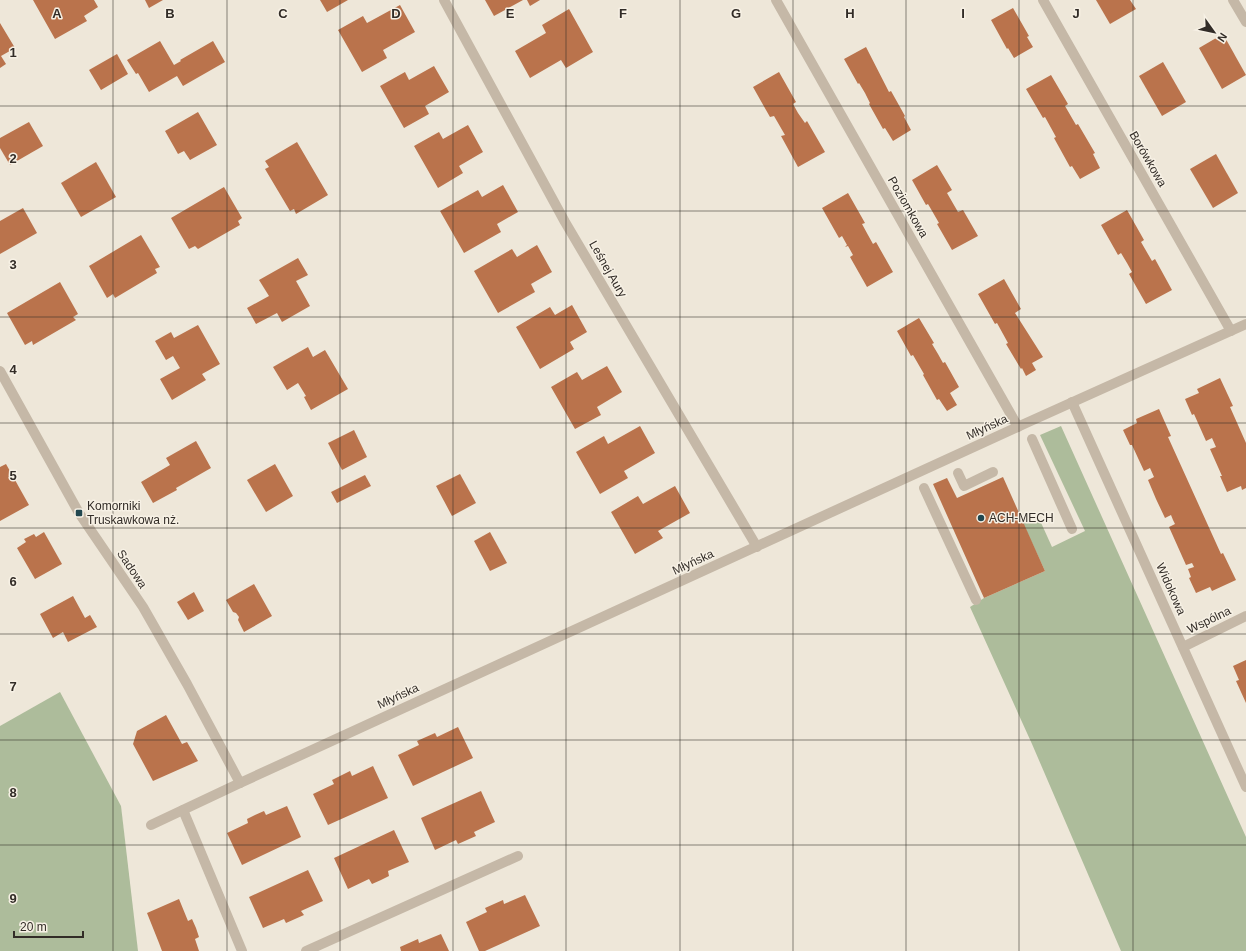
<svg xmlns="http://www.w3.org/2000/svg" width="1246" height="951" font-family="Arial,sans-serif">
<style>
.green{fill:#adbc9b}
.building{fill:#ba734c}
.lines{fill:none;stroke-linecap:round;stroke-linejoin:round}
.lane{stroke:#c5b8a7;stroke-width:10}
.street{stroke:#c5b8a7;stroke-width:10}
.grid{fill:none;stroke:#322c27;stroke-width:1;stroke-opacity:0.55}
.poi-dot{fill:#21474f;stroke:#f7f1e5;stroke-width:1.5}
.labels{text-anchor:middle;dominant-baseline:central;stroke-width:3;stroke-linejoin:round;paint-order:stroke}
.street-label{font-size:12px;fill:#322c27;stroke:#f7f1e5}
.poi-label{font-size:12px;fill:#322c27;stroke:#f7f1e5;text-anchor:start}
.grid-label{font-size:13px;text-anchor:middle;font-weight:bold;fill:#322c27;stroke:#f7f1e5;stroke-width:3;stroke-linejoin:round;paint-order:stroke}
</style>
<rect width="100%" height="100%" fill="#eee7d9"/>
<g class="green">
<path d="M 1061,426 L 1246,837 L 1246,951 L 1121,951 L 1032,744 L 970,607 L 984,598 L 1045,571 L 1022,521 L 1038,516 L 1052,547 L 1085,531 L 1040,435 Z"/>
<path d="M 60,692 L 121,806 L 138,951 L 0,951 L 0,726 Z"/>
</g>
<g class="building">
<path d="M 33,0 L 94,0 L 98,7 L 84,16 L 87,21 L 55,39 Z"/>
<path d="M 145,0 L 163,0 L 149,8 Z"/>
<path d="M 320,0 L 348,0 L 327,12 Z"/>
<path d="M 485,0 L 523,0 L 494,16 Z"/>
<path d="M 527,0 L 540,0 L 530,6 Z"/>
<path d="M 1096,0 L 1130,0 L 1136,9 L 1110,24 Z"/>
<path d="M 400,5 L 415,32 L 383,50 L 387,58 L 362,72 L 338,30 L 363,16 L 367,23 Z"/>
<path d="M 1013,8 L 1029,36 L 1027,37 L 1033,47 L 1014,58 L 1008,48 L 1007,49 L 991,20 Z"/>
<path d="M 569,9 L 593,52 L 566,68 L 561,60 L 530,78 L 515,51 L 546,33 L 542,25 Z"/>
<path d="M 0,23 L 15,48 L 1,56 L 6,64 L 0,68 Z"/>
<path d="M 1223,34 L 1246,75 L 1222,89 L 1199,48 Z"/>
<path d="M 160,41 L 174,65 L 181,61 L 180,60 L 213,41 L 225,62 L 183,86 L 177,76 L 149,92 L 138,73 L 136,74 L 127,60 Z"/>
<path d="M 866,47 L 889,92 L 891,91 L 905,116 L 904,117 L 911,130 L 893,141 L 885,128 L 883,129 L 869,104 L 870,103 L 865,93 L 859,83 L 858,84 L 844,59 Z"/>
<path d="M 117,54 L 128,74 L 101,90 L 89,70 Z"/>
<path d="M 1163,62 L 1186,102 L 1162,116 L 1139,76 Z"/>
<path d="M 434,66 L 449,92 L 425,106 L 429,114 L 404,128 L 380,86 L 405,72 L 409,80 Z"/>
<path d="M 779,72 L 796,102 L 793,104 L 798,113 L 805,123 L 807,121 L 825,152 L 798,167 L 781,136 L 785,135 L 774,116 L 770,117 L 753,87 Z"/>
<path d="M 1051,75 L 1068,104 L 1065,106 L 1076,125 L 1078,124 L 1095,153 L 1093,154 L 1100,168 L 1080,179 L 1072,166 L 1070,167 L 1054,138 L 1056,137 L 1045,117 L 1043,118 L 1026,89 Z"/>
<path d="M 198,112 L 217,145 L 190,160 L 184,151 L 178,154 L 165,131 Z"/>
<path d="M 29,122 L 43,146 L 10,165 L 0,148 L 0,138 Z"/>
<path d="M 468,125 L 483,152 L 459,166 L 463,173 L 438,188 L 414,146 L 439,132 L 443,139 Z"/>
<path d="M 297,142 L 328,195 L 296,214 L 294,209 L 290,211 L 265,169 L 269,167 L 265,161 Z"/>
<path d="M 1216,154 L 1238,193 L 1213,208 L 1190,169 Z"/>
<path d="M 96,162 L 116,197 L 81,217 L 61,183 Z"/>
<path d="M 937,165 L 952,190 L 947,193 L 958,212 L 963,210 L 978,236 L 952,250 L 937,224 L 939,223 L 928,204 L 926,205 L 912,180 Z"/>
<path d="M 503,185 L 518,212 L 497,224 L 501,232 L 464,253 L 440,211 L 478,190 L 482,197 Z"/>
<path d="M 224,187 L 242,218 L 238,221 L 240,225 L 198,249 L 195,246 L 189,249 L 171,218 Z"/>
<path d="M 848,193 L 865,223 L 862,224 L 868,235 L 873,244 L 876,242 L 893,272 L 867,287 L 850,257 L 853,255 L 848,246 L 845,247 L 847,245 L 842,236 L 839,238 L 822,208 Z"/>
<path d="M 23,208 L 37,233 L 0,254 L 0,221 Z"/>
<path d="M 1127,210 L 1144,240 L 1141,242 L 1152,261 L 1155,259 L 1172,290 L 1146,304 L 1129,274 L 1132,272 L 1127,263 L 1121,253 L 1118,255 L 1101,225 Z"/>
<path d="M 141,235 L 160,267 L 155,269 L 157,273 L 115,298 L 113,294 L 107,298 L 89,266 Z"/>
<path d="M 537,245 L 552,272 L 531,284 L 535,292 L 498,313 L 474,271 L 512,249 L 517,257 Z"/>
<path d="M 298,258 L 308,275 L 296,281 L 310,306 L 282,322 L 277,313 L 256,324 L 247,308 L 269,296 L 259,280 Z"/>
<path d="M 1004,279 L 1021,309 L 1015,313 L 1043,357 L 1032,363 L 1036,370 L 1026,376 L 1022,368 L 1021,369 L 1006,344 L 1008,343 L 997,323 L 995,324 L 978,294 Z"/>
<path d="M 60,282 L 78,314 L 73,317 L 76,320 L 33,345 L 32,341 L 25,345 L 7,313 Z"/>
<path d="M 572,305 L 587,332 L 570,342 L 574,349 L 540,369 L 516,327 L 550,307 L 555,315 Z"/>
<path d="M 919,318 L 934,343 L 932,344 L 938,354 L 943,363 L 945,362 L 959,387 L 950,393 L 957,405 L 947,411 L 939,399 L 937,400 L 923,375 L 924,374 L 913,355 L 911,356 L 897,331 Z"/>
<path d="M 198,325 L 220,364 L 202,374 L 206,380 L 172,400 L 160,379 L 180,368 L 173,356 L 166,360 L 155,341 L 171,332 L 174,338 Z"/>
<path d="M 308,347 L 313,357 L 325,350 L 348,389 L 311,410 L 304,397 L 306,396 L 298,383 L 287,390 L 273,367 Z"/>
<path d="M 607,366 L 622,392 L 597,407 L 601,415 L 575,429 L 551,387 L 577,372 L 582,380 Z"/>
<path d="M 1220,378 L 1233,406 L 1230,407 L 1246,443 L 1246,488 L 1242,490 L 1241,486 L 1227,492 L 1220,476 L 1222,476 L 1210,449 L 1216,447 L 1212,438 L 1206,441 L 1194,414 L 1192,415 L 1185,399 L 1199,393 L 1197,389 Z"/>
<path d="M 1159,409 L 1171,436 L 1168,437 L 1221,554 L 1223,553 L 1236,580 L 1212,591 L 1210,587 L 1196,593 L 1189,578 L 1191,577 L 1188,569 L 1194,567 L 1192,563 L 1186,565 L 1169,527 L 1175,524 L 1173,520 L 1171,515 L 1165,518 L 1156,499 L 1148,480 L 1154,477 L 1150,468 L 1144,471 L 1132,445 L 1130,445 L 1123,430 L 1137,423 L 1136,419 Z"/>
<path d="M 640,426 L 655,453 L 624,471 L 628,478 L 600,494 L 576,452 L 604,436 L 608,444 Z"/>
<path d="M 354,430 L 367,457 L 342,470 L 328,443 Z"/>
<path d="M 196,441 L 211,468 L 176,488 L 177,490 L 153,503 L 141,482 L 170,465 L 166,458 Z"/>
<path d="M 6,464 L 29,505 L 0,521 L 0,467 Z"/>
<path d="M 275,464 L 293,496 L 266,512 L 247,480 Z"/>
<path d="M 460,474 L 476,503 L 452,516 L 436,486 Z"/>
<path d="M 365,475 L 371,486 L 337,503 L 331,492 Z"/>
<path d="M 1003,477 L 1045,571 L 984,598 L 933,484 L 947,478 L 957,498 Z"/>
<path d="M 675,486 L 690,513 L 658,531 L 663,538 L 635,554 L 611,512 L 638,496 L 643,504 Z"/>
<path d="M 44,532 L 62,564 L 35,579 L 17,548 L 26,542 L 24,539 L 34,534 L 36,537 Z"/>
<path d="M 490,532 L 507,563 L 490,571 L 474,541 Z"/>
<path d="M 254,584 L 272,616 L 244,632 L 238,620 L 239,617 L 236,613 L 233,612 L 226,600 Z"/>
<path d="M 194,592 L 204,611 L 188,620 L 177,602 Z"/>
<path d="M 73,596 L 85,618 L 90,615 L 97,627 L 68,642 L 63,632 L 53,638 L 40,614 Z"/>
<path d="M 1246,660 L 1246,703 L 1236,681 L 1239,680 L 1233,666 Z"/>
<path d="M 166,715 L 182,744 L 187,742 L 198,761 L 153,781 L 133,744 L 137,731 Z"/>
<path d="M 458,727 L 473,758 L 413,786 L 398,755 L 419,745 L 417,741 L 435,733 L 437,737 Z"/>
<path d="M 373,766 L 388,798 L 328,825 L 313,794 L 334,784 L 332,780 L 350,771 L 352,776 Z"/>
<path d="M 481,791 L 495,822 L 474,832 L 476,836 L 458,844 L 456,840 L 435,850 L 421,818 Z"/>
<path d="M 287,806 L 301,837 L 242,865 L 227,833 L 248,823 L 247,819 L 255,815 L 264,811 L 266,815 Z"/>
<path d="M 394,830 L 409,862 L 388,871 L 389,876 L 381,880 L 372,884 L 369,879 L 348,889 L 334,858 Z"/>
<path d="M 308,870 L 323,901 L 301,911 L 304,915 L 286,923 L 284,919 L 263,928 L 249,897 Z"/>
<path d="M 525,895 L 540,926 L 485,951 L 479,951 L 466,922 L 487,912 L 485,908 L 503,900 L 504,904 Z"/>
<path d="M 179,899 L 188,921 L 192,919 L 196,928 L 199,937 L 195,939 L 199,951 L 162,951 L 159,943 L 147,913 Z"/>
<path d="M 441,934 L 449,951 L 401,951 L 400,947 L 418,939 L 419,943 Z"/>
</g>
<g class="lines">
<g class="lane">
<path d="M 1233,0 L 1246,22"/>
<path d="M 1032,439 L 1072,529"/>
<path d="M 958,473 L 964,486 L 993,472"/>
<path d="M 924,488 L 976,600"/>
</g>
<g class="street">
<path d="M 444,0 L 565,222 L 757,547"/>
<path d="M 776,0 L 1018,427"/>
<path d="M 1043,0 L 1231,331"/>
<path d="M 0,371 L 79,513 L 143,607 L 187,684 L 240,783"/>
<path d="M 1072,402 L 1246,787"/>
<path d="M 1183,647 L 1246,616"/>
<path d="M 183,810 L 242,951"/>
<path d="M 151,825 L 240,783 L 1024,424 L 1246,324"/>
<path d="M 306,951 L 518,856"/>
</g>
</g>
<path class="grid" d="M 113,0 L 113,951M 227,0 L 227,951M 340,0 L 340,951M 453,0 L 453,951M 566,0 L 566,951M 680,0 L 680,951M 793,0 L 793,951M 906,0 L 906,951M 1019,0 L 1019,951M 1133,0 L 1133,951M 0,106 L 1246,106M 0,211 L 1246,211M 0,317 L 1246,317M 0,423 L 1246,423M 0,528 L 1246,528M 0,634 L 1246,634M 0,740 L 1246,740M 0,845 L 1246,845"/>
<g class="poi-dot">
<rect x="75" y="509" width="8" height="8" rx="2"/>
<circle cx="981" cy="518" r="4"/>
</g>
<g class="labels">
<g class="street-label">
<text transform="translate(1148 159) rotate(60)">Borówkowa</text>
<text transform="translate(908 207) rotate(60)">Poziomkowa</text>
<text transform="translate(608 269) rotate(60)">Leśnej Aury</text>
<text transform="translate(987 427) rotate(-25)">Młyńska</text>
<text transform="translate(693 562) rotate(-25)">Młyńska</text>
<text transform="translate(132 569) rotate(56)">Sadowa</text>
<text transform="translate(1171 589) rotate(66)">Widokowa</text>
<text transform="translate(1209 620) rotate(-26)">Wspólna</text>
<text transform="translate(398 696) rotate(-25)">Młyńska</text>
</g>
<g class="poi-label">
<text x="87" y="506">Komorniki<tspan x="87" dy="14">Truskawkowa nż.</tspan></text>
<text x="989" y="518">ACH-MECH</text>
</g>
</g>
<g class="grid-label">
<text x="57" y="18">A</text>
<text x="170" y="18">B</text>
<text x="283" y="18">C</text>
<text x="396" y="18">D</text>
<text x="510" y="18">E</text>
<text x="623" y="18">F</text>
<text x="736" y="18">G</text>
<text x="850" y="18">H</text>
<text x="963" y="18">I</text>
<text x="1076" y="18">J</text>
<text x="13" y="57">1</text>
<text x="13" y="163">2</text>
<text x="13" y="269">3</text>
<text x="13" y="374">4</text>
<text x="13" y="480">5</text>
<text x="13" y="586">6</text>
<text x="13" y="691">7</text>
<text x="13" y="797">8</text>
<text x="13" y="903">9</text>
</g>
<g transform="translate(1214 32) rotate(123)" stroke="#f7f1e5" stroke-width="3" paint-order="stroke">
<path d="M0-3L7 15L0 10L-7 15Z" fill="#322c27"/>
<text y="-6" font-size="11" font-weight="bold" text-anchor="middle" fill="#322c27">N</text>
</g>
<path d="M14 931v6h69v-6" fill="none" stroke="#322c27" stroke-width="2"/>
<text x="20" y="931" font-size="12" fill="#322c27" stroke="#f7f1e5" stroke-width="3" paint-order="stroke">20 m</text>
</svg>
